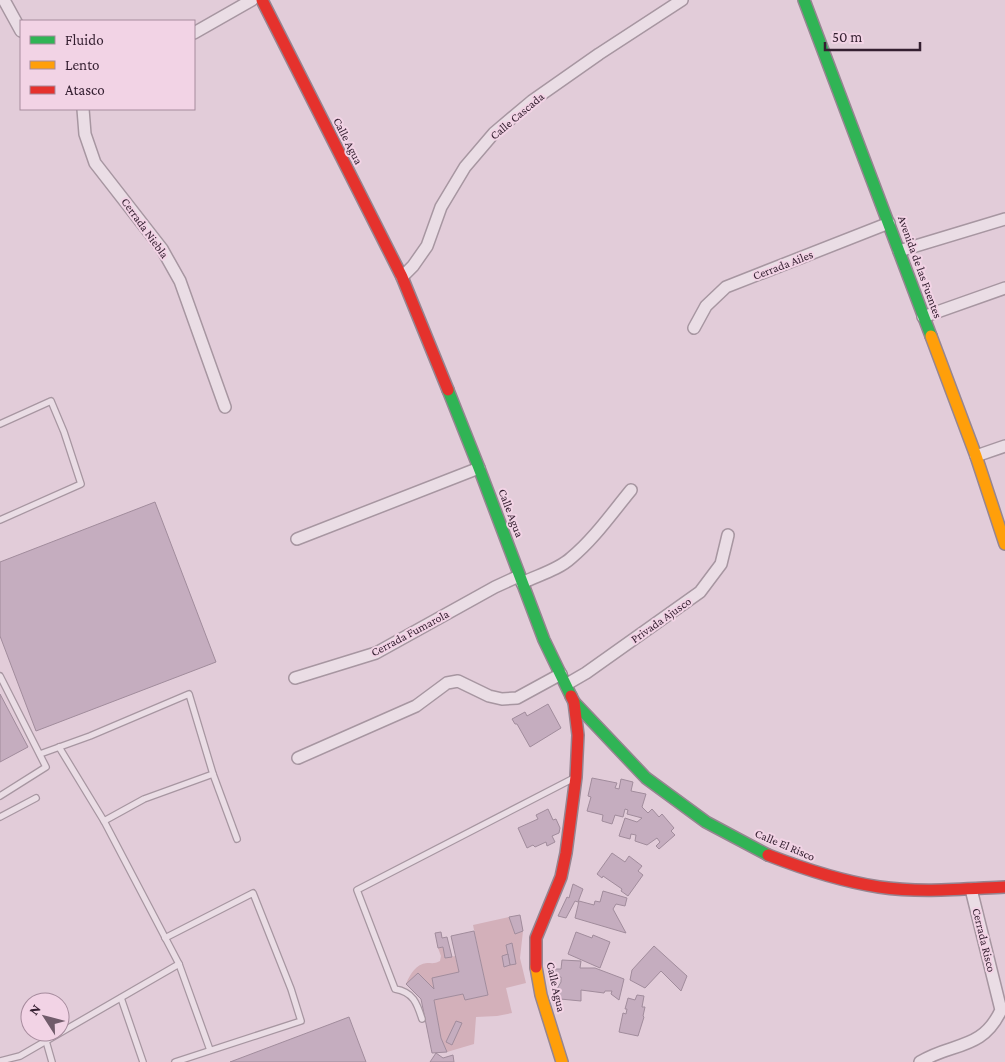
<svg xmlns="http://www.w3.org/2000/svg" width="1005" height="1062" font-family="'Crimson Pro',serif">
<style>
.green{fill:#d3b0ba}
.building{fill:#c5adbf;stroke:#a18c9c}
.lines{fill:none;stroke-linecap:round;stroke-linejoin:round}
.lane-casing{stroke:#a796a1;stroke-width:8}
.street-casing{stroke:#a796a1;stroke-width:14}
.fast-casing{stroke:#968591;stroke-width:14}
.slow-casing{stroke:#968591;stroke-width:14}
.jam-casing{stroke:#968591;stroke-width:14}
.lane{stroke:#eadde5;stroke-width:5.5}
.street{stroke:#eadde5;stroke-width:11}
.fast{stroke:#30b455;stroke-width:11}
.slow{stroke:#ff9f0a;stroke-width:11}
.jam{stroke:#e5322d;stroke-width:11}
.labels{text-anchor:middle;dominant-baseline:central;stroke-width:4;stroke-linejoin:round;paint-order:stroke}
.street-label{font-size:12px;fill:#341f30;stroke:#f2d3e5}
</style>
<rect width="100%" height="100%" fill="#e2ccd9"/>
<g class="green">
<path d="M 509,917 L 515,934 L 523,931 L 520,958 L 526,983 L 506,988 L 512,1013 L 497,1016 L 476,1017 L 474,1044 L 447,1052 L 441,1038 L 434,1000 L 463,994 L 465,1000 L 488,995 L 473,925 Z"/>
<path d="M 443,947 L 446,958 L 455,956 L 459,972 L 432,978 L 434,989 L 418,973 L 406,984 C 410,974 416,964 427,963 C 432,963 435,964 440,961 L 441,956 L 438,948 Z"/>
</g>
<g class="building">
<path d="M 155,502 L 216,662 L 36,731 L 0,636 L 0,562 Z"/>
<path d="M 0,694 L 28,747 L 0,762 Z"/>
<path d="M 548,704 L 561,728 L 530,747 L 517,724 L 515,724 L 512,719 L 525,712 L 527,716 Z"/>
<path d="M 592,778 L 617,783 L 615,788 L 619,789 L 621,779 L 633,782 L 631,791 L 646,794 L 642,807 L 648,813 L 652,809 L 659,817 L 662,814 L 674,828 L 671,831 L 675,835 L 659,849 L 656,846 L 660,842 L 657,838 L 647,845 L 635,841 L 636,835 L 631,834 L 630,839 L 619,836 L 625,818 L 637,822 L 642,818 L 627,814 L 628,810 L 625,809 L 623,817 L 615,815 L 612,824 L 602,821 L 603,815 L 587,811 L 591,797 L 588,796 Z"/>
<path d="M 548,809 L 553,820 L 556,819 L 560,828 L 559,833 L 552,836 L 555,842 L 547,846 L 546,842 L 535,847 L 533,845 L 527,848 L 518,828 L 538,819 L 536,815 Z"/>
<path d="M 612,853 L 625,862 L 629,856 L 642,866 L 638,871 L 643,875 L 628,896 L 621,891 L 622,889 L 603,876 L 602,878 L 597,874 Z"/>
<path d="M 573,884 L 583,889 L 578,902 L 575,901 L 566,918 L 558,916 L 567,897 L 569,898 Z"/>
<path d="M 603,891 L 627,898 L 625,906 L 616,904 L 613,909 L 626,933 L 575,918 L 579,901 L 594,905 L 595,901 L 600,902 Z"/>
<path d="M 520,915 L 523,931 L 515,934 L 509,917 Z"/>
<path d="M 474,931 L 488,995 L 465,1000 L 463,994 L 434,1000 L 441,1038 L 447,1052 L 432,1053 L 421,999 L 406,984 L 418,973 L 434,989 L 432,978 L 459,972 L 451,936 Z"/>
<path d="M 441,932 L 442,938 L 447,937 L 452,957 L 445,958 L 443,947 L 438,948 L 435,933 Z"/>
<path d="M 576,932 L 592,938 L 593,935 L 610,942 L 600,968 L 568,954 Z"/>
<path d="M 512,943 L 516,964 L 510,965 L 506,945 Z"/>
<path d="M 654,946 L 687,976 L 681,991 L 661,971 L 645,988 L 630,980 L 632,970 Z"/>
<path d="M 508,954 L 510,965 L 504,967 L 502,956 Z"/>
<path d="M 562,960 L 581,961 L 580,968 L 595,968 L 624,979 L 619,1000 L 611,994 L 612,991 L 605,991 L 604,993 L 581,990 L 581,1001 L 560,999 L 557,989 L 561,982 L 561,977 L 555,977 L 555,969 L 561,969 Z"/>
<path d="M 637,995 L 644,996 L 642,1007 L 645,1007 L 643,1016 L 644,1017 L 638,1036 L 619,1032 L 623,1013 L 626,1014 L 627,1009 L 625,1009 L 628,998 L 635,1000 Z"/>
<path d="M 349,1017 L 366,1062 L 230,1062 L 328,1025 Z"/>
<path d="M 456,1021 L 462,1023 L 452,1045 L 446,1042 Z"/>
<path d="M 436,1053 L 443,1058 L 453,1055 L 454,1062 L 430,1062 Z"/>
</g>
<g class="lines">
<g class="lane-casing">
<g id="lane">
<path d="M 0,424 L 51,401 L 64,432 L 81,484 L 0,520"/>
<path d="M 0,676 L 46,767 L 0,796"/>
<path d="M 59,747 L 104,821 L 179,964 L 210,1050"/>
<path d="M 40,754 L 90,736 L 189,694 L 213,774 L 144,799 L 104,821"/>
<path d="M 213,774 L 237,839"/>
<path d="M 0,817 L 36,798"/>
<path d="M 165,938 L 253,893 L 291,989 L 301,1021 L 175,1062"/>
<path d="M 121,998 L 143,1062"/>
<path d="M 422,1019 C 417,1003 413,992 395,989 L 357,890 L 574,778"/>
<path d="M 46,1041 L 52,1062"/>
<path d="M 0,1061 L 20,1056 L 179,964"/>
</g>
</g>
<g class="street-casing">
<g id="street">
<path d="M 4,0 L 21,31"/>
<path d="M 194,33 L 252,0"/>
<path d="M 83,109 L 85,134 L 95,163 L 162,249 L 180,281 L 225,407"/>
<path d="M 899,251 L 1005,219"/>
<path d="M 402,277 L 413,266 L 427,246 L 441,207 L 465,167 L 494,133 L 532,101 L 599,54 L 682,0"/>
<path d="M 923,317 L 1005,288"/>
<path d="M 694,328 L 706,306 L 726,287 L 889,223"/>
<path d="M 976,456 L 1005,446"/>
<path d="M 297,539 L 479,468"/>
<path d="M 522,583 C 538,575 558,570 571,558 C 594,539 612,513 631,490"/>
<path d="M 295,678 L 376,653 L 495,587 L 519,576"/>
<path d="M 567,684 L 586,673 L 700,592 L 721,564 L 728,535"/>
<path d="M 298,758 L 416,706 L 447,683 L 458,681 L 489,696 L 502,699 L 517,698 L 561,674"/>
<path d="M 920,1062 C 952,1042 982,1051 1001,1010 L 971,889"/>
</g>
</g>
<g class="fast-casing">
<g id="fast">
<path d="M 804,0 L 931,336"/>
<path d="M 448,390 L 479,468 L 544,640 L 571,696"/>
<path d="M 574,702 L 646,778 L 706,822 L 768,855"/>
</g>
</g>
<g class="slow-casing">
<g id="slow">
<path d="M 931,336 L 976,456 L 1005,544"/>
<path d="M 536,967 L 541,995 L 562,1062"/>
</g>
</g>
<g class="jam-casing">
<g id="jam">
<path d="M 262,0 L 402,277 L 448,390"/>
<path d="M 768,855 C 804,869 840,881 879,887 C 920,893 963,889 1005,887"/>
<path d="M 536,967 L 536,938 L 561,877 L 566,853 L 576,777 L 578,735 L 574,702 L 571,696"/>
</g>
</g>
<use href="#lane" class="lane"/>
<use href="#street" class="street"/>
<use href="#fast" class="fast"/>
<use href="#slow" class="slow"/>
<use href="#jam" class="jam"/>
</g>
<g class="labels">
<g class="street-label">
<text transform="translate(517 116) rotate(-40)">Calle Cascada</text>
<text transform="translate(348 141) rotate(63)">Calle Agua</text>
<text transform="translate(145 228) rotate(54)">Cerrada Niebla</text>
<text transform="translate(783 265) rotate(-21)">Cerrada Ailes</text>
<text transform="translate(920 267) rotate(70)">Avenida de las Fuentes</text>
<text transform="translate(511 513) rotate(69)">Calle Agua</text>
<text transform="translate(661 620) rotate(-35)">Privada Ajusco</text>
<text transform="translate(410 633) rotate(-28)">Cerrada Fumarola</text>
<text transform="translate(785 845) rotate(23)">Calle El Risco</text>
<text transform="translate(984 940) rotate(76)">Cerrada Risco</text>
<text transform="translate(556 987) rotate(77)">Calle Agua</text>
</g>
</g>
<rect x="20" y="20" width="175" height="90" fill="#f2d3e5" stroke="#a68b9d"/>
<rect x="30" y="36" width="25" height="8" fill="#30b455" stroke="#a68b9d"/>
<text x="65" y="45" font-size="15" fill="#341f30">Fluido</text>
<rect x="30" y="61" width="25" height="8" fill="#ff9f0a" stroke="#a68b9d"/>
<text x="65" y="70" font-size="15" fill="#341f30">Lento</text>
<rect x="30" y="86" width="25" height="8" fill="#e5322d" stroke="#a68b9d"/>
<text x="65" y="95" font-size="15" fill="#341f30">Atasco</text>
<g transform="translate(45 1017) rotate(306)"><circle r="24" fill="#f2d3e5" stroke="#a68b9d"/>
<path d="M0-4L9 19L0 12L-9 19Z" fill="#715c6b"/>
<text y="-8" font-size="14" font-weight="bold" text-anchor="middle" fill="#341f30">N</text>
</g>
<path d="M825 42v8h95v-8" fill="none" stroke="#341f30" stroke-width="2.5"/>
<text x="832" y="42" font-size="15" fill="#341f30" stroke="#f2d3e5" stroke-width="4" paint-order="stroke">50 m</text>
</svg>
